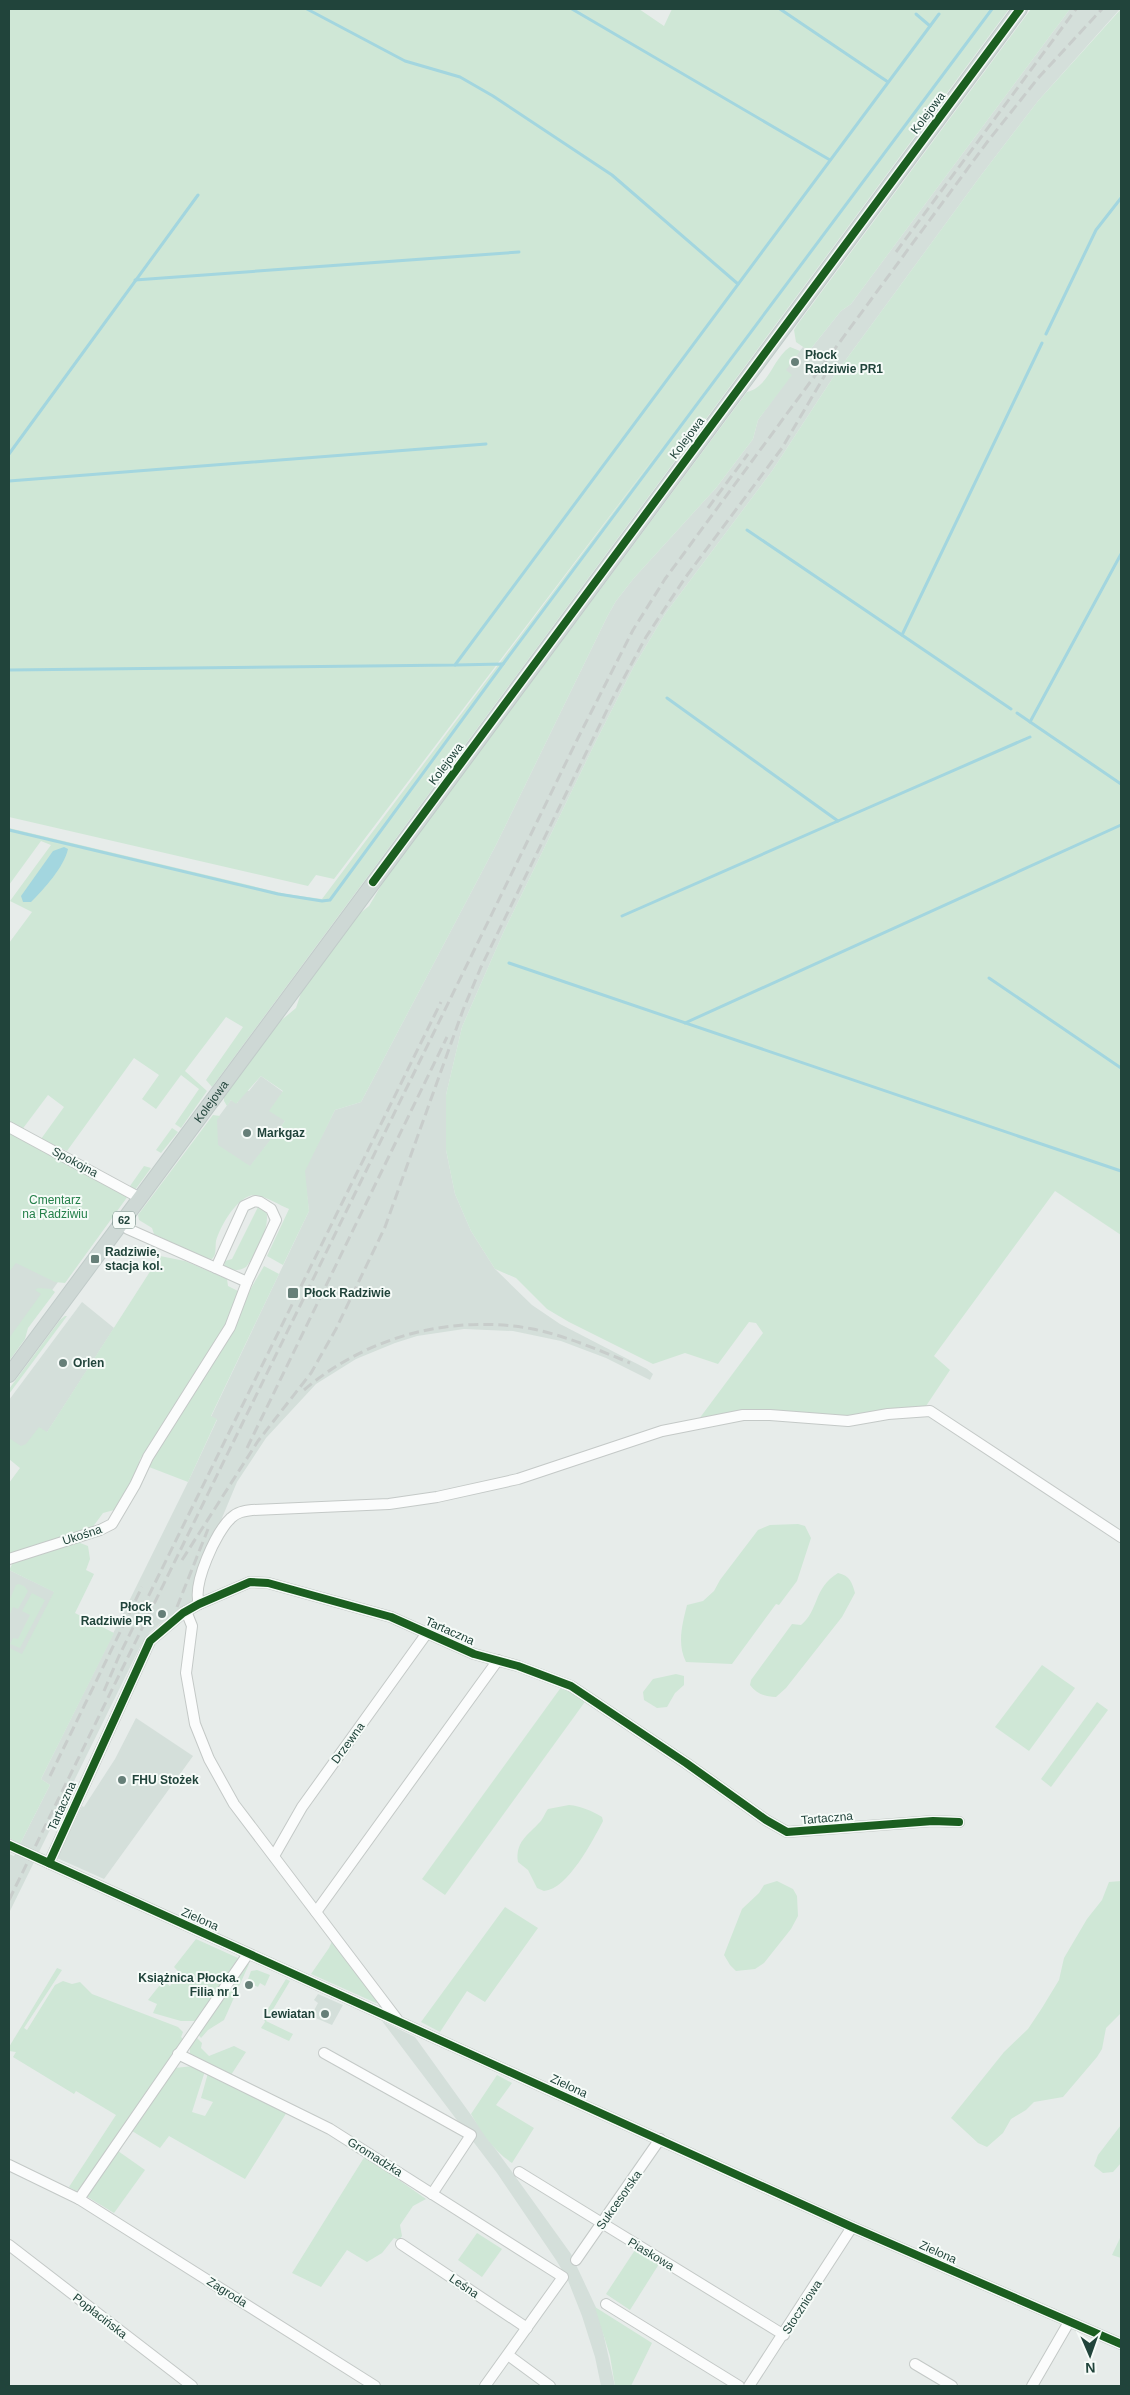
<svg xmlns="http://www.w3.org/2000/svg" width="1130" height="2395" font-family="Helvetica,sans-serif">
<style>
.built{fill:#d4dfda}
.green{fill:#cfe7d6}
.water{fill:#a3d6df}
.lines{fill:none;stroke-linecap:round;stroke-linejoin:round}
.stream{stroke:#a3d6df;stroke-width:3}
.minor-casing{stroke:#c4c9c7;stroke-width:12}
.major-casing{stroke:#c1cbc9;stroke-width:16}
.minor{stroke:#fbfcfc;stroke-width:10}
.major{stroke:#ced8d5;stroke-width:14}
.rail{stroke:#c8cdcb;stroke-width:3;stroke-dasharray:10 5;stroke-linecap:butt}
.cycleway-casing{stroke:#f6fbf8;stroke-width:11}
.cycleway{stroke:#1b5e20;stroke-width:8}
.poi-dot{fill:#667f78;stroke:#f6fbf8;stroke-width:2}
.labels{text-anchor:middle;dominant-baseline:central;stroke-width:4;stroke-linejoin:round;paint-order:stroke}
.shield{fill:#f6fbf8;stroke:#617b74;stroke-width:1}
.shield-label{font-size:11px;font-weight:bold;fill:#21443b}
.street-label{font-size:12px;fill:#21443b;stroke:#f6fbf8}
.poi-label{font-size:12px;font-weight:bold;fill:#21443b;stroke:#f6fbf8;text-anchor:start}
.park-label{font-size:12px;fill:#25804a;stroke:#f6fbf8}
</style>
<rect width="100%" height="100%" fill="#e7ecea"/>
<g class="built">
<path d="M 1070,9 L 1120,9 L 1038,101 L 982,174 L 834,376 L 772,471 L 665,614 L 633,668 L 595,743 L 504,931 L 462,1027 L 446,1095 L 446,1150 L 455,1194 L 471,1231 L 495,1269 L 532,1305 L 560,1324 L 647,1369 L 653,1374 L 650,1380 L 606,1358 L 561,1341 L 513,1331 L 464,1329 L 417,1336 L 395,1343 L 356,1359 L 316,1384 L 266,1438 L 237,1482 L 197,1578 L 192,1602 L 176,1611 L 150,1632 L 140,1647 L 9,1913 L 9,1854 L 14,1856 L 50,1785 L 41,1779 L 188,1482 L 217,1420 L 211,1417 L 309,1211 L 304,1171 L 335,1110 L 361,1102 L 496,845 L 607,617 L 616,601 L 634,578 L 716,488 L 753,439 L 758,420 L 791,375 L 785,370 L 803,347 L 809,351 L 841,311 L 851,304 Z"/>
<path d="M 261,1076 L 283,1092 L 285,1121 L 250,1167 L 217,1145 L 217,1119 L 231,1100 L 237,1103 L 246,1090 L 249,1091 Z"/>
<path d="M 9,1256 L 58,1282 L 9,1350 Z"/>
<path d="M 82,1302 L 114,1328 L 26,1465 L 9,1454 L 9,1400 Z"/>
<path d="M 9,1570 L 61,1595 L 25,1670 L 9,1662 Z"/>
<path d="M 136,1718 L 193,1756 L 104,1879 L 57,1858 L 82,1806 L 84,1807 L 115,1759 Z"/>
<path d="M 318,1994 L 343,2005 L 332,2025 L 311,2016 L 318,2003 L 314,2000 Z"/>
<path d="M 382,2021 L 415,2037 L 571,2254 L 599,2314 L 615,2386 L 601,2386 L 595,2357 L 582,2316 L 567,2278 L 556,2260 L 497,2173 Z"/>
</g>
<g class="green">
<path d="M 9,9 L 639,9 L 664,26 L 672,9 L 1009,9 L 212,1087 L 206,1080 L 243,1027 L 226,1017 L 185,1071 L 207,1091 L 181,1128 L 175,1124 L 199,1089 L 181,1075 L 156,1109 L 142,1099 L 159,1075 L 134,1058 L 67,1151 L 41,1139 L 64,1107 L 48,1095 L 21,1131 L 9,1125 L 9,943 L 32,912 L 10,901 L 51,845 L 41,841 L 9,885 L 9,828 L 286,894 L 322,899 L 669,438 L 334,879 L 316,875 L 308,886 L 9,817 Z"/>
<path d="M 1031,9 L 1070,9 L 851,304 L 841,311 L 809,351 L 796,342 L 794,330 L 797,325 Z"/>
<path d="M 1121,9 L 1121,1235 L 1055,1191 L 934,1356 L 950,1370 L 926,1406 L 855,1417 L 699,1419 L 763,1333 L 756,1323 L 749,1322 L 718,1364 L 685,1353 L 653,1364 L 569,1322 L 547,1309 L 516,1278 L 495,1269 L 471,1231 L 455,1194 L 446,1150 L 446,1095 L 462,1027 L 504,931 L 595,743 L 633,668 L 665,614 L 772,471 L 834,376 L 982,174 L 1038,101 Z"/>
<path d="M 790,347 L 800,351 L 786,370 L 792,375 L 758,420 L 753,439 L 716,488 L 634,578 L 616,601 L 607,617 L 496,845 L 361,1102 L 335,1110 L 305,1171 L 309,1211 L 283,1265 L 267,1256 L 289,1209 C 279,1205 267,1197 256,1195 C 239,1193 220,1226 216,1241 C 215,1247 217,1254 212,1259 L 203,1258 L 154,1234 L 152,1228 L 139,1220 L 138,1215 L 213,1115 L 220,1116 L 217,1120 L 218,1145 L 250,1166 L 285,1121 L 269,1111 L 283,1091 L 261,1076 L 236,1104 L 231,1100 L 227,1106 L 224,1101 L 224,1094 L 278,1023 L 296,1008 L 302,990 L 358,915 L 369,906 L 385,879 L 747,392 C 769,387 773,358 790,347 Z"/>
<path d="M 172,1128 L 178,1132 L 161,1153 L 156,1150 Z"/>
<path d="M 9,1131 L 128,1196 L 65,1283 L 55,1282 L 16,1263 L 9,1272 Z"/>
<path d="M 144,1166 L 151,1168 L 135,1190 L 130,1186 Z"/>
<path d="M 258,1207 L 266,1211 C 271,1226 256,1255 246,1267 C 238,1272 232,1270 224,1266 L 225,1261 L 232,1259 Z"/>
<path d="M 160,1256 L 185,1261 L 227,1279 L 228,1286 L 242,1293 L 229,1322 L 140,1459 L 137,1473 L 114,1510 L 103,1513 L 92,1528 L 9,1556 L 9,1483 L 20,1468 L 9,1459 L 9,1438 L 21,1446 L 26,1444 L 39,1427 L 47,1432 Z"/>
<path d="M 264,1266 L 279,1274 L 211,1416 L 217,1419 L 188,1482 L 149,1467 L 148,1464 Z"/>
<path d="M 38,1288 L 51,1289 L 55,1292 L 28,1328 L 25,1339 L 9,1361 L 9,1338 L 41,1294 L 35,1290 Z"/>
<path d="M 65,1316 L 67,1316 L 9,1394 L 9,1389 L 60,1320 Z"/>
<path d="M 798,1524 L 805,1526 L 811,1538 L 797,1581 L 779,1605 L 776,1604 L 732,1664 L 686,1662 C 677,1644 682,1625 687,1605 L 703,1601 L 714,1591 L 720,1580 L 758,1530 L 770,1525 Z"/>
<path d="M 75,1541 L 88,1546 L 90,1559 L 86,1570 L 94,1574 L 75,1613 L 114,1633 L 41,1779 L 50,1785 L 20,1844 L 9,1838 L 9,1648 L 22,1654 L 54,1592 L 9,1570 L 14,1561 Z"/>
<path d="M 838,1573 C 850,1576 852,1582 855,1593 L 842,1617 L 786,1688 L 776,1697 C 765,1697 757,1694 750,1685 L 751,1680 L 792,1624 L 801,1625 C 819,1611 813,1588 838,1573 Z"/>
<path d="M 19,1584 L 24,1586 L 28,1591 L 18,1609 L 13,1607 L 9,1616 L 9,1601 L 16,1585 Z"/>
<path d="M 32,1593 L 45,1600 L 20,1648 L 10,1644 L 13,1638 L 18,1639 L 30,1615 L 22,1611 Z"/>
<path d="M 1042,1665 L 1075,1688 L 1029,1751 L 995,1727 Z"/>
<path d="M 676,1674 L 684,1676 L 684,1685 L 675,1693 L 667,1707 L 657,1708 L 644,1700 L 643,1692 L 653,1679 Z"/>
<path d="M 562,1686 L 587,1699 L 445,1895 L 422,1879 Z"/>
<path d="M 1097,1702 L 1108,1710 L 1051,1787 L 1041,1779 Z"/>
<path d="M 569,1805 C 581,1806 592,1811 602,1817 L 603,1821 C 593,1840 568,1889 544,1891 L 537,1888 L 528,1870 L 518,1862 C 515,1842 528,1835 540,1822 C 543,1819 545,1813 548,1809 Z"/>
<path d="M 777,1881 L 793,1889 L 797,1896 L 798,1916 L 791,1929 L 764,1963 L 755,1969 L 736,1971 L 730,1965 L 724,1955 L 742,1909 L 759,1893 L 764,1885 Z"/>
<path d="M 1121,1881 L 1121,2013 L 1106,2028 L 1102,2049 L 1097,2057 L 1063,2097 L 1034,2102 L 1026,2110 L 1011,2119 L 1003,2133 L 987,2147 L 978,2143 L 951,2118 L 1004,2052 L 1028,2029 L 1042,2008 L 1059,1980 L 1064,1958 L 1087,1919 L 1102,1900 L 1109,1882 Z"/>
<path d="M 505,1907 L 538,1928 L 485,2002 L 467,1991 L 440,2032 L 421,2022 Z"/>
<path d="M 196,1939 L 238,1958 L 196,2021 L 181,2021 L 153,2013 L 157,2004 L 148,2000 L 163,1981 L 170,1986 L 180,1973 L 174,1967 Z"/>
<path d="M 333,1939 L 379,2002 L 376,2003 L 311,1974 L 329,1948 Z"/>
<path d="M 247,1964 L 249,1964 L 224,2020 L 208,2030 L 201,2038 L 198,2034 Z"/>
<path d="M 57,1968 L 62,1970 L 24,2028 L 27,2030 L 55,1985 L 63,1981 L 72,1984 L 80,1982 L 92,1994 L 178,2027 L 183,2032 L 181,2037 L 183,2039 L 150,2090 L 148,2089 L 82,2188 L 76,2191 L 69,2187 L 116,2115 L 76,2091 L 74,2094 L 13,2057 L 16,2052 L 9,2051 L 9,2047 Z"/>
<path d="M 257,1970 L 270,1975 L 265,1986 L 260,1983 L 258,1987 L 247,1982 L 251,1971 Z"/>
<path d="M 286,1979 L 290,1981 L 266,2021 L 293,2034 L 289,2041 L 261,2028 L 265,2022 L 263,2017 Z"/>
<path d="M 196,2037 L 202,2043 L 201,2048 L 209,2056 L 234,2046 L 246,2052 L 231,2075 L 190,2054 L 190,2047 Z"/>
<path d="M 193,2066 L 205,2071 L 192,2112 L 205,2116 L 213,2102 L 201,2098 L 208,2073 L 287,2112 L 245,2179 L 169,2136 L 160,2148 L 132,2131 L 175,2068 Z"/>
<path d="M 497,2075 L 512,2083 L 496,2105 L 534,2128 L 512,2163 C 494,2151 482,2133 471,2114 Z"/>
<path d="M 1121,2125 L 1121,2163 L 1113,2172 L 1103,2173 L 1094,2166 L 1098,2155 Z"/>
<path d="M 118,2151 L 145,2170 L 114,2213 L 86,2196 Z"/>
<path d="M 365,2156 L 426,2199 L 413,2206 L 400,2225 L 402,2236 L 399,2240 L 394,2238 L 382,2253 L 367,2262 L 347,2250 L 321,2287 L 292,2273 Z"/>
<path d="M 477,2233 L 502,2249 L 482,2277 L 458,2260 Z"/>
<path d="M 1121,2236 L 1121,2258 L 1112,2255 Z"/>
<path d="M 635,2250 L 659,2264 L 630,2310 L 606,2294 Z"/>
<path d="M 595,2307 L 652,2343 L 631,2386 L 615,2386 L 610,2356 Z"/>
</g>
<path class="water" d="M 64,847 L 68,849 C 64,867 44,889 31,902 L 23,902 L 21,896 L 53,851 Z"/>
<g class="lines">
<g class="stream">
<path d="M 307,9 L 405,61 L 460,77 L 493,96 L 612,175 L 738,284"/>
<path d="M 572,9 L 830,160"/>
<path d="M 780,9 L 888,82"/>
<path d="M 916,14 L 930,26"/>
<path d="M 135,280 L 519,252"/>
<path d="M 1046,334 L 1096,230 L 1121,198"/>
<path d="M 9,454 L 198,195"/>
<path d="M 9,481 L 486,444"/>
<path d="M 747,530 L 1011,709"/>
<path d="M 902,635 L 1042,343"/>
<path d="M 503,664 L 992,9"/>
<path d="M 9,670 L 455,665 L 939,14"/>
<path d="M 667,698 L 838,821 L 1030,737"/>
<path d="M 1017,713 L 1121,784"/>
<path d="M 1030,722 L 1121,554"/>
<path d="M 9,830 L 278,894 L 322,901 L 330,900 L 503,664 L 455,665"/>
<path d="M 622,916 L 838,821"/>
<path d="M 509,963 L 1121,1171"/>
<path d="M 989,978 L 1121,1068"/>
<path d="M 685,1023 L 1121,825"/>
</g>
<g class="minor-casing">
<g id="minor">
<path d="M 9,1127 L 140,1198"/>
<path d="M 216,1268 L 247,1282"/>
<path d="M 9,1559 L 100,1530 L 112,1524 L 135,1485 L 148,1457 L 230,1327 L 247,1282 L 276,1220 L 271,1209 L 260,1202 L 255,1201 L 244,1206 L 216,1268 L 128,1229 L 121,1224"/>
<path d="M 199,1604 C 192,1584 216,1532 231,1518 C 237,1512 244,1511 252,1510 L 389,1504 L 437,1497 L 518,1479 L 662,1431 L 743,1415 L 770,1415 L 848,1421 L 888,1414 L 930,1411 L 1121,1537"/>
<path d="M 186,1611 L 192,1626 L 186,1673 L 195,1724 L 209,1759 L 234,1804 L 397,2019"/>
<path d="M 9,1845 L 852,2227 L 1121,2344"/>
<path d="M 274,1856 L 302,1807 L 427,1633"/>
<path d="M 49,1863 L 150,1641 L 183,1613 L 199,1604 L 250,1582 L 268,1583 L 391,1617 L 474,1654 L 518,1666 L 571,1686 L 686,1763 L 766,1820 L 787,1832 L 933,1821 L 959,1822"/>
<path d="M 316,1912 L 498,1660"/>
<path d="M 248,1954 L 79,2199 L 375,2386"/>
<path d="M 324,2053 L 471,2135 L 432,2194"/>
<path d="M 178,2054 L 330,2129 L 563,2277 L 485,2386"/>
<path d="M 9,2165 L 79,2199"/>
<path d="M 519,2172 L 784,2335"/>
<path d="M 401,2244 L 527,2328"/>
<path d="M 9,2245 L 192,2386"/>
<path d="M 576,2260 L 660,2139"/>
<path d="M 606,2304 L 739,2386"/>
<path d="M 508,2355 L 550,2386"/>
<path d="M 915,2364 L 952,2386"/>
<path d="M 749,2386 L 852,2227"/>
<path d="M 1032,2386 L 1069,2322"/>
</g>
</g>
<g class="major-casing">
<g id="major">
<path id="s1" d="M 9,1375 L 1020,9"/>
</g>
</g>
<use href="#minor" class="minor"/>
<use href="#major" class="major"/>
<g class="rail">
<path d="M 896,252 L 1076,9"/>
<path d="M 708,508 L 748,454"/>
<path d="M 304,1390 C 367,1336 452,1314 533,1329 C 566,1336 599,1350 630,1363"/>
<path d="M 247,1448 L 447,1037"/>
<path d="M 182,1560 L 258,1441 L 311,1373 L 336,1329 L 385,1227 L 463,1010 L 481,967 L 613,698 L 646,637 L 685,578 L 782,448 L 825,375"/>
<path d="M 177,1607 L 208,1529"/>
<path d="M 104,1691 L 119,1656 L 441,1002"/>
<path d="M 50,1776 L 142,1587"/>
<path d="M 9,1900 L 578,738 L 633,630 L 665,579 L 988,141 L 1039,77 L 1102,9"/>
</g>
<g class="cycleway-casing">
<g id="cycleway">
<path d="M 373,882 L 1020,9"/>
<path d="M 9,1845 L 852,2227 L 1121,2344"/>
<path d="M 49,1863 L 150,1641 L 183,1613 L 199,1604 L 250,1582 L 268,1583 L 391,1617 L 474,1654 L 518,1666 L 571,1686 L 686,1763 L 766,1820 L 787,1832 L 933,1821 L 959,1822"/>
</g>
</g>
<use href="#cycleway" class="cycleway"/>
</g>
<g class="poi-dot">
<circle cx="795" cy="362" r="5"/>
<circle cx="247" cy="1133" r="5"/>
<rect x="90" y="1254" width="10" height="10" rx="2.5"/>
<rect x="287" y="1287" width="12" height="12" rx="2.5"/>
<circle cx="63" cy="1363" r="5"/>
<circle cx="162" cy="1614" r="5"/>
<circle cx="122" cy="1780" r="5"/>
<circle cx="249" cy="1985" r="5"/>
<circle cx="325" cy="2014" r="5"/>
</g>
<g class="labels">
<rect class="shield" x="113" y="1211.5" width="22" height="17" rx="4"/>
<g class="shield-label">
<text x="124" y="1220">62</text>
</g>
<g class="street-label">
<text transform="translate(928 113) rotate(-53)">Kolejowa</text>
<text transform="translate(687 438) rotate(-53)">Kolejowa</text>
<text transform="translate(446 764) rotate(-53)">Kolejowa</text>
<text stroke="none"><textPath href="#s1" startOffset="340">Kolejowa</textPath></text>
<text transform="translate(75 1162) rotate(28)">Spokojna</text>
<text transform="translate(82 1535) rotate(-18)">Ukośna</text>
<text transform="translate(450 1631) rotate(24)">Tartaczna</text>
<text transform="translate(348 1743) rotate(-54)">Drzewna</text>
<text transform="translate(62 1806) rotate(-66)">Tartaczna</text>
<text transform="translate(827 1818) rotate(-5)">Tartaczna</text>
<text transform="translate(200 1919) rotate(24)">Zielona</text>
<text transform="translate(569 2086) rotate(25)">Zielona</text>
<text transform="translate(375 2157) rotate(32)">Gromadzka</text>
<text transform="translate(619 2200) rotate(-55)">Sukcesorska</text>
<text transform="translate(938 2252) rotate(24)">Zielona</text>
<text transform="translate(651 2254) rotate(31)">Piaskowa</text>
<text transform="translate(464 2286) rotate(34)">Leśna</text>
<text transform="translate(227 2292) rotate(32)">Zagroda</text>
<text transform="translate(802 2307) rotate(-57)">Stoczniowa</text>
<text transform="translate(100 2316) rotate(38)">Popłacińska</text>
</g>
<g class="poi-label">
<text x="805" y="355">Płock<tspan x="805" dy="14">Radziwie PR1</tspan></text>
<text x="257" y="1133">Markgaz</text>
<text x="105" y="1252">Radziwie,<tspan x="105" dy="14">stacja kol.</tspan></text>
<text x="304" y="1293">Płock Radziwie</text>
<text x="73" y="1363">Orlen</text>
<text x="152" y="1607" text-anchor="end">Płock<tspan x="152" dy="14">Radziwie PR</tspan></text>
<text x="132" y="1780">FHU Stożek</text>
<text x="239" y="1978" text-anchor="end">Książnica Płocka.<tspan x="239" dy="14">Filia nr 1</tspan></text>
<text x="315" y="2014" text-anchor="end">Lewiatan</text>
</g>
<g class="park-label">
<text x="55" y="1200">Cmentarz<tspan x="55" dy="14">na Radziwiu</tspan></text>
</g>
</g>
<rect width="1130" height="2395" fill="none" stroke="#21443b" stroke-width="20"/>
<g transform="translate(1090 2355) rotate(178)" stroke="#f6fbf8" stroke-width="4" paint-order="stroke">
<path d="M0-4L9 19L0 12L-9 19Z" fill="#21443b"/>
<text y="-8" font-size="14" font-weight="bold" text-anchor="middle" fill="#21443b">N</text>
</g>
</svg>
